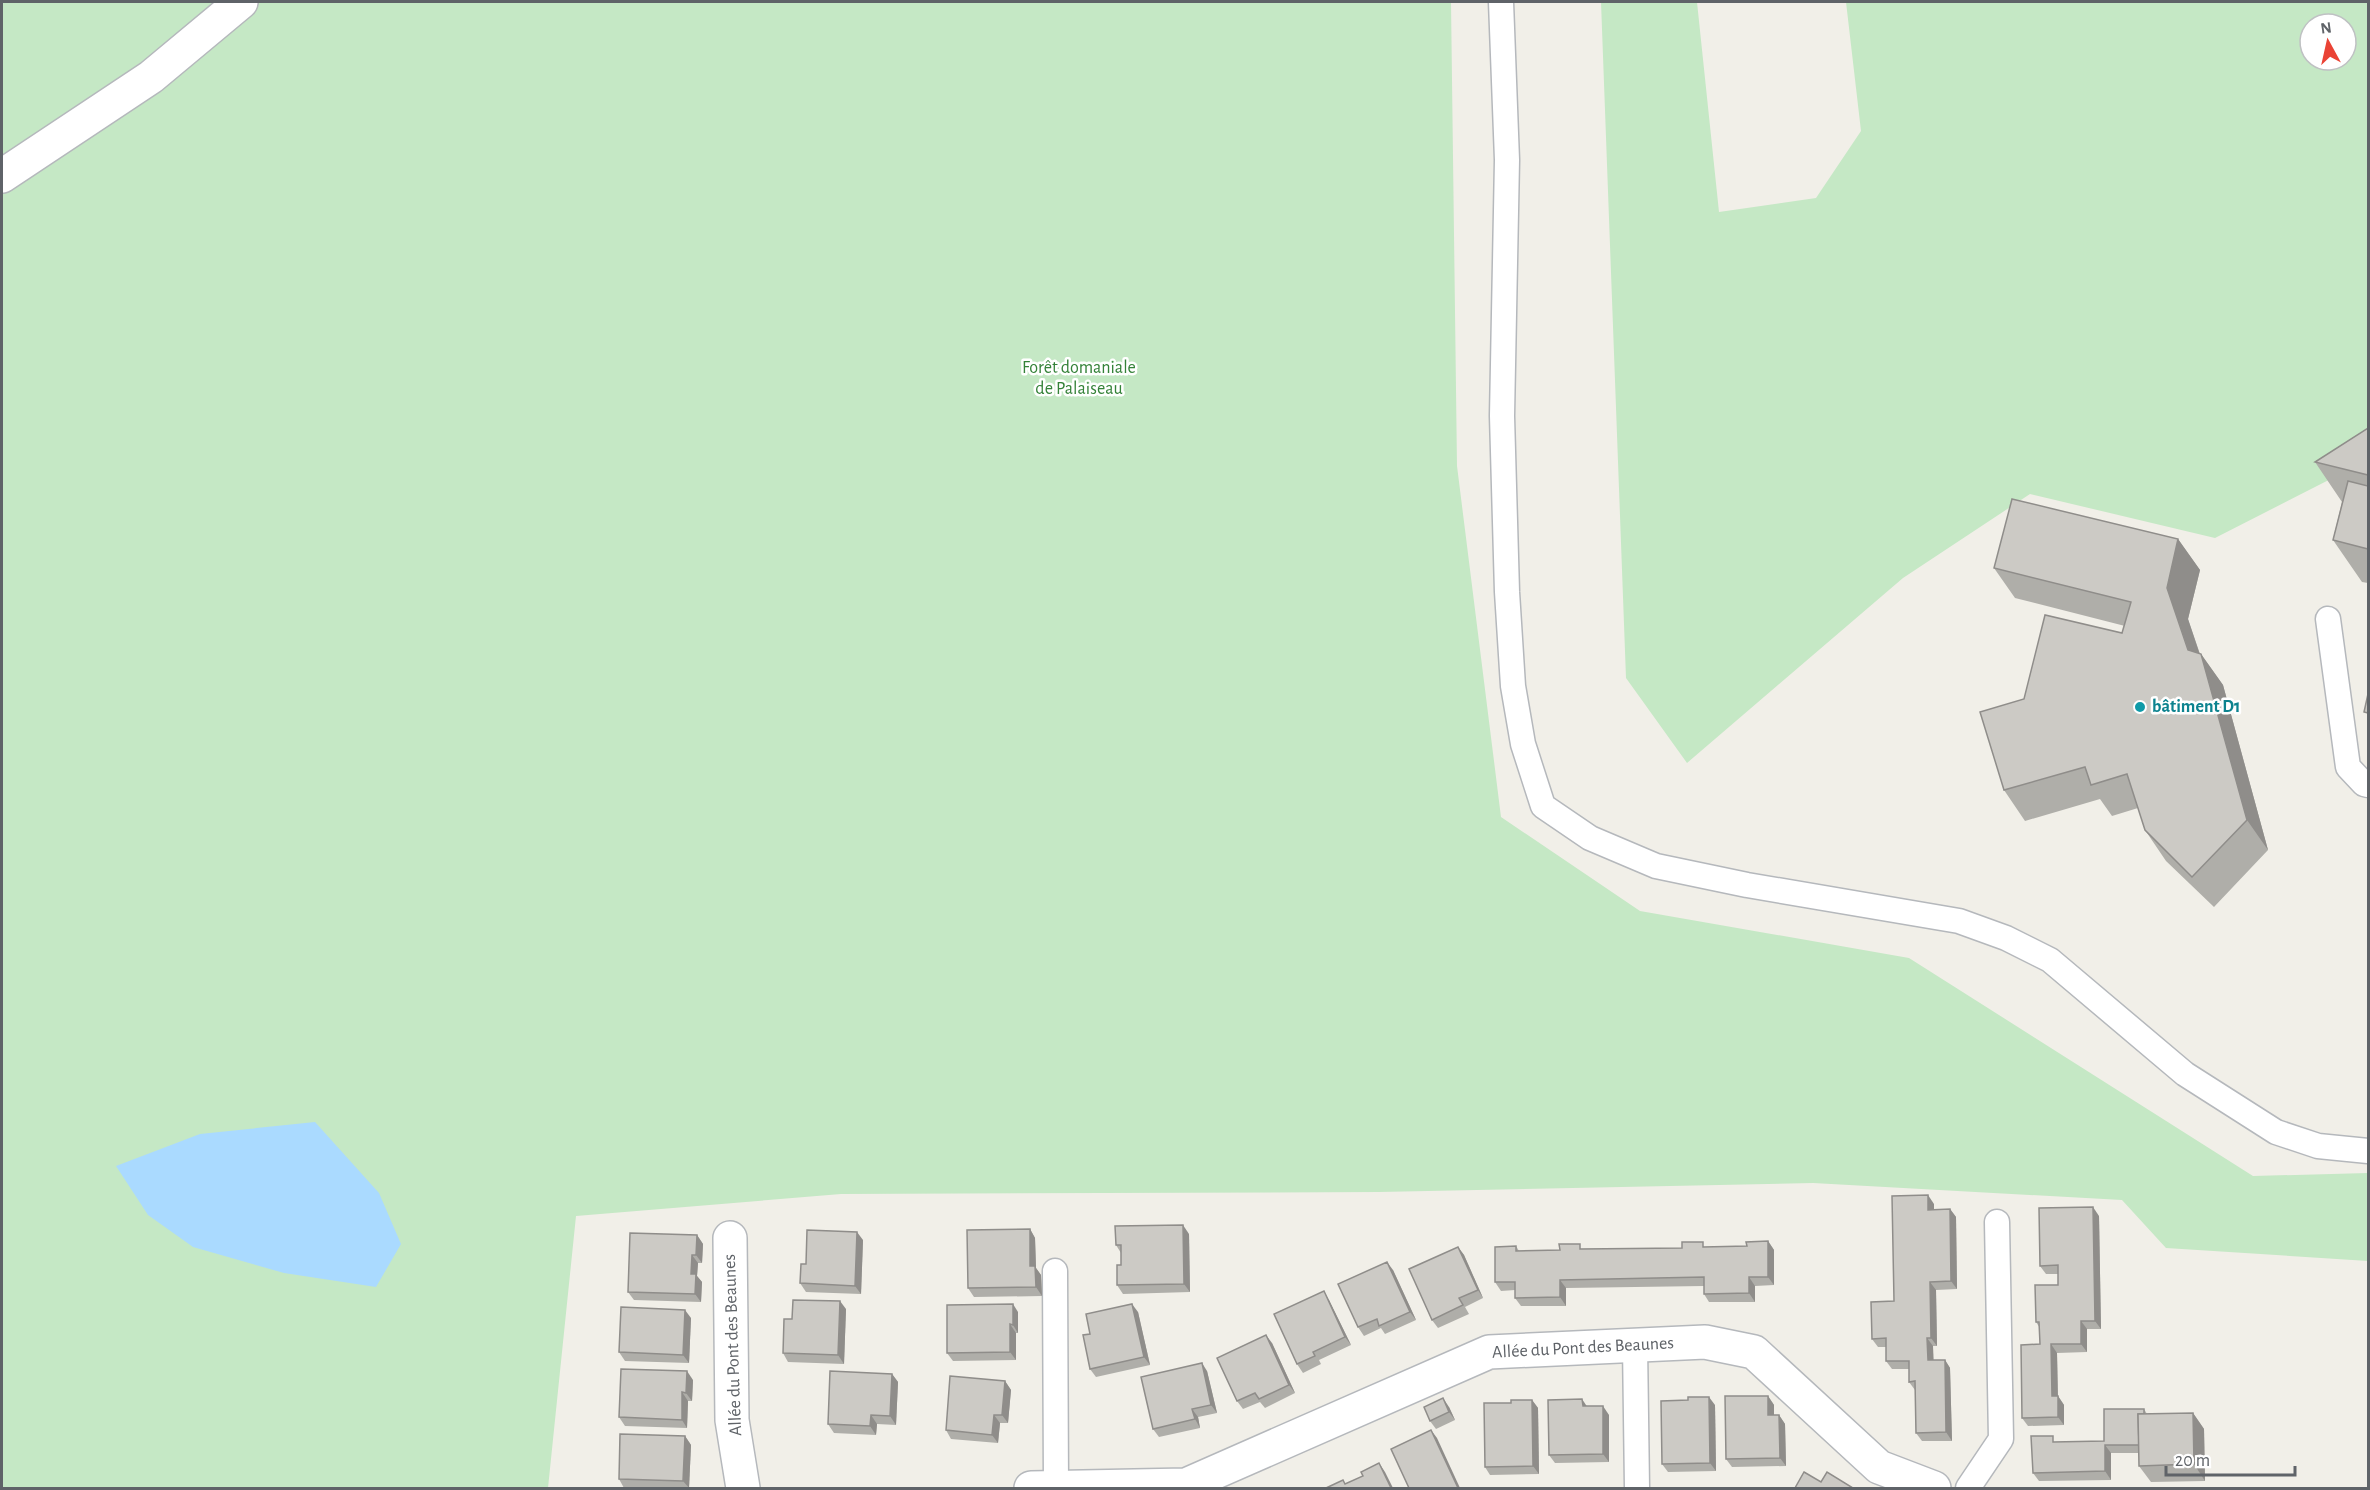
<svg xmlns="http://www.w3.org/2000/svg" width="2370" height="1490" font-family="'Alegreya Sans',sans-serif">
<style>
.green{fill:#c5e8c5;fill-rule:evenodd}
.water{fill:#aadaff}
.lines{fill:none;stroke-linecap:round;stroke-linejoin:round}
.service-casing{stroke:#b5b8bc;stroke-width:27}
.minor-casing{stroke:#b5b8bc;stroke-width:36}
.service{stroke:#fff;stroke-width:24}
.minor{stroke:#fff;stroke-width:33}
.wall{fill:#afaea9}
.shaded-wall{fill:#8f8d8a}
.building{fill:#cccac5;stroke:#8f8d8a;stroke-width:1.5}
.culture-dot{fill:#0f9aa8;stroke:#fff;stroke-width:2}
.labels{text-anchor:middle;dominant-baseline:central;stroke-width:5;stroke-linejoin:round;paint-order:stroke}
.park-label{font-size:18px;fill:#348238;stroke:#fff}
.culture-label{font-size:18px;font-weight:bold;fill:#0d838f;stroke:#fff;text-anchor:start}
.street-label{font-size:18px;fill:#5f6368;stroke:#fff}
</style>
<rect width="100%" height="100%" fill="#f1efe8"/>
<g class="green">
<path d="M 2,2 L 1451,2 L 1457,466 L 1501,817 L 1640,911 L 1909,958 L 2253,1176 L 2368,1173 L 2368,1261 L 2166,1248 L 2122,1200 L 1813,1183 L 1379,1192 L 841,1194 L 576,1216 L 548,1488 L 2,1488 Z"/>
<path d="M 1601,2 L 1697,2 L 1719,212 L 1816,198 L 1861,131 L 1846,2 L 2368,2 L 2368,460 L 2215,538 L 2030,494 L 1903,578 L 1687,763 L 1626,678 ZM 2310,24 L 2346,24 L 2346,60 L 2310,60 Z"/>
</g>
<path class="water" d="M 315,1122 L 379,1193 L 401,1244 L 376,1287 L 284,1273 L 193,1247 L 148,1215 L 116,1166 L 200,1134 Z"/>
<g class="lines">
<g class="service-casing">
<g id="service">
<path d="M 1501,2 L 1507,160 L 1502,416 L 1507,592 L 1513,686 L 1523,744 L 1543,806 L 1590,838 L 1656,866 L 1747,885 L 1959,921 L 2006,938 L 2050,960 L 2185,1074 L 2276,1132 L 2318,1146 L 2368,1151"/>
<path d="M 2328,619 L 2348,767 L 2364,784 L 2368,785"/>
<path d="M 1055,1271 L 1056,1488"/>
<path d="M 1635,1345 L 1637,1488"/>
<path d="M 1968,1488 L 2001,1439 L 1997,1222"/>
</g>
</g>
<g class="minor-casing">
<g id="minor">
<path d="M 2,176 L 151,77 L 241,2"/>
<path d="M 730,1238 L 732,1420 L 743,1488"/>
<path d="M 1031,1488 L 1186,1485 L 1489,1352 L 1705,1342 L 1754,1352 L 1879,1467 L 1934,1488"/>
</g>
</g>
<use href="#service" class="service"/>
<use href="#minor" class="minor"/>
</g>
<g class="wall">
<path d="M 2368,428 L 2368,583 L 2362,582 L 2333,540 L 2342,502 L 2315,462 Z"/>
<path d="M 2178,539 L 2200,570 L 2188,619 L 2200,654 L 2201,654 L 2223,685 L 2268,850 L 2214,907 L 2166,861 L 2145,830 L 2138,808 L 2112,816 L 2100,799 L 2025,821 L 2004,790 L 2024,699 L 2122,633 L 2125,626 L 2015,598 L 1994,568 Z"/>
<path d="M 1934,1204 L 1934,1210 L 1950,1209 L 1956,1217 L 1957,1289 L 1936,1290 L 1937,1346 L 1933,1346 L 1933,1360 L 1945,1360 L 1950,1368 L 1952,1441 L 1922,1441 L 1916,1433 L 1915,1390 L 1909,1382 L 1909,1369 L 1892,1369 L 1886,1361 L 1886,1347 L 1878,1347 L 1872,1339 L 1894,1301 Z"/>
<path d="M 2099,1216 L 2101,1329 L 2087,1329 L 2087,1352 L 2057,1353 L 2058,1396 L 2064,1405 L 2064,1425 L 2028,1426 L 2022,1418 L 2040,1344 L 2040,1328 L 2036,1322 L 2058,1285 L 2058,1274 L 2046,1274 L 2040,1266 Z"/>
<path d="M 1030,1229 L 1035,1238 L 1036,1268 L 1041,1275 L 1042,1296 L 974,1297 L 968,1288 Z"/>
<path d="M 1189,1234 L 1190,1292 L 1123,1294 L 1117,1285 L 1121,1265 L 1121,1253 L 1116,1245 Z"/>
<path d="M 697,1235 L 703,1244 L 702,1263 L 698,1263 L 697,1276 L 702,1282 L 701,1302 L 634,1300 L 628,1292 Z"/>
<path d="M 863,1240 L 861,1294 L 806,1292 L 800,1283 L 806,1264 Z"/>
<path d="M 1768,1241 L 1774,1250 L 1774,1285 L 1755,1286 L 1755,1302 L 1709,1302 L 1704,1294 L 1704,1286 L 1566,1288 L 1566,1306 L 1521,1306 L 1515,1298 L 1515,1290 L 1501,1291 L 1495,1282 L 1516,1246 L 1519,1251 L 1682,1248 L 1707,1247 L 1747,1246 Z"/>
<path d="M 1458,1247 L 1464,1255 L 1483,1298 L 1465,1307 L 1469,1314 L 1438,1328 L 1432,1320 Z"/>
<path d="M 1393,1270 L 1416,1320 L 1385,1334 L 1381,1328 L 1364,1336 L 1358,1327 Z"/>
<path d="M 1329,1300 L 1351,1345 L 1319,1360 L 1321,1364 L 1303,1373 L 1297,1364 Z"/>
<path d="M 846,1309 L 844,1364 L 788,1362 L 783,1353 L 792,1319 Z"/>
<path d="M 1018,1312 L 1018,1333 L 1016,1333 L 1016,1360 L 953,1361 L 947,1353 Z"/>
<path d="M 1138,1312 L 1150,1365 L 1096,1377 L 1090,1369 L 1090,1334 Z"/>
<path d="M 691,1318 L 689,1363 L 625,1361 L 619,1352 Z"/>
<path d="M 1272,1343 L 1295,1393 L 1265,1408 L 1260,1402 L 1243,1409 L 1237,1401 Z"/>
<path d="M 1207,1371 L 1217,1413 L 1198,1417 L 1200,1428 L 1159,1437 L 1153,1429 Z"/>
<path d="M 892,1374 L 898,1382 L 896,1425 L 877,1424 L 876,1435 L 834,1433 L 828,1424 Z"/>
<path d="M 693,1380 L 692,1401 L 688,1401 L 687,1428 L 625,1426 L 619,1417 Z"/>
<path d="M 1005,1381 L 1011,1390 L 1008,1423 L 1000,1423 L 998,1443 L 951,1439 L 946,1430 Z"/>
<path d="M 1768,1396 L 1774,1405 L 1774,1415 L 1779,1415 L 1785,1424 L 1786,1466 L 1732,1467 L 1726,1459 Z"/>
<path d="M 1532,1400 L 1538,1408 L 1539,1474 L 1490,1475 L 1485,1467 Z"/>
<path d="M 1715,1405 L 1716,1471 L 1668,1472 L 1662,1464 Z"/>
<path d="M 1587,1406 L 1609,1415 L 1609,1462 L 1555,1463 L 1549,1455 Z"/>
<path d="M 1449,1407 L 1455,1420 L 1436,1429 L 1430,1421 Z"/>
<path d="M 2144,1409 L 2147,1414 L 2193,1413 L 2204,1429 L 2205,1481 L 2151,1482 L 2139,1466 L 2139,1453 L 2111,1453 L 2111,1480 L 2039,1481 L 2033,1473 L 2057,1442 L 2104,1441 Z"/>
<path d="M 685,1436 L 691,1445 L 689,1488 L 624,1488 L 619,1479 Z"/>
</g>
<g class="shaded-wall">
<path d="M 2178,539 L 2200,570 L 2188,619 L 2206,673 L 2201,654 L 2223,685 L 2268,850 L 2247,820 L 2167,588 Z"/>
<path d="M 1928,1195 L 1934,1204 L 1934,1218 L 1928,1210 Z"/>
<path d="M 2093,1207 L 2099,1216 L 2101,1329 L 2095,1321 Z"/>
<path d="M 1950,1209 L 1956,1217 L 1957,1289 L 1951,1281 Z"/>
<path d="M 1183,1225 L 1189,1234 L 1190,1292 L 1184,1284 Z"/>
<path d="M 1030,1229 L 1035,1238 L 1036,1268 L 1041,1275 L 1042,1296 L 1036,1287 L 1030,1266 Z"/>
<path d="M 857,1232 L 863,1240 L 861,1294 L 855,1286 Z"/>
<path d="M 697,1235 L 703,1244 L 702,1263 L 696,1255 Z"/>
<path d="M 1768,1241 L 1774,1250 L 1774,1285 L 1768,1277 Z"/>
<path d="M 1458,1247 L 1464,1255 L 1483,1298 L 1478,1290 Z"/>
<path d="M 692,1255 L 698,1263 L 697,1276 L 702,1282 L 701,1302 L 695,1294 L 691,1274 Z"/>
<path d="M 1387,1262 L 1393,1270 L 1416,1320 L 1410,1312 Z"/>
<path d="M 1749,1277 L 1755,1286 L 1755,1302 L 1749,1293 Z"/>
<path d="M 1560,1280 L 1566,1288 L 1566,1306 L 1560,1297 Z"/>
<path d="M 1930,1282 L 1936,1290 L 1937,1346 L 1931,1338 Z"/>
<path d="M 1324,1291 L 1329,1300 L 1351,1345 L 1345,1337 Z"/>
<path d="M 840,1301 L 846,1309 L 844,1364 L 838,1355 Z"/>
<path d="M 1013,1304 L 1018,1312 L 1018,1333 L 1013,1325 Z"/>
<path d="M 1132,1304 L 1138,1312 L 1150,1365 L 1144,1357 Z"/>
<path d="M 685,1310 L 691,1318 L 689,1363 L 683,1355 Z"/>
<path d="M 2081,1321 L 2087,1329 L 2087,1352 L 2081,1344 Z"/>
<path d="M 1010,1324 L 1016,1333 L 1016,1360 L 1010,1352 Z"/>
<path d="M 1266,1335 L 1272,1343 L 1295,1393 L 1289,1385 Z"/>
<path d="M 1927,1338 L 1933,1346 L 1934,1368 L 1928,1360 Z"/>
<path d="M 2051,1344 L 2057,1353 L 2058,1405 L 2052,1396 Z"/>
<path d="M 1945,1360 L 1950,1368 L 1952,1441 L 1946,1432 Z"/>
<path d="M 1202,1363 L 1207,1371 L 1217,1413 L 1211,1405 Z"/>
<path d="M 687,1371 L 693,1380 L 692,1401 L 686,1393 Z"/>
<path d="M 892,1374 L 898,1382 L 896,1425 L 890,1416 Z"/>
<path d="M 1005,1381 L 1011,1390 L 1008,1423 L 1002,1415 Z"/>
<path d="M 682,1392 L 688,1401 L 687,1428 L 682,1420 Z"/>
<path d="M 1768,1396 L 1774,1405 L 1774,1424 L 1768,1415 Z"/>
<path d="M 2058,1396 L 2064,1405 L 2064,1425 L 2058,1417 Z"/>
<path d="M 1709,1397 L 1715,1405 L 1716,1471 L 1710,1463 Z"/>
<path d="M 1443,1398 L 1449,1407 L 1455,1420 L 1449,1412 Z"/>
<path d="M 1582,1399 L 1588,1408 L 1583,1406 Z"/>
<path d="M 1532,1400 L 1538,1408 L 1539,1474 L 1533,1466 Z"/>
<path d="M 1603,1406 L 1609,1415 L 1609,1462 L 1603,1454 Z"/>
<path d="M 1192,1409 L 1198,1417 L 1200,1428 L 1195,1419 Z"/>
<path d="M 2193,1413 L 2204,1429 L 2205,1481 L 2194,1464 Z"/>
<path d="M 871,1415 L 877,1424 L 876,1435 L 870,1426 Z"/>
<path d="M 994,1415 L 1000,1423 L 998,1443 L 992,1435 Z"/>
<path d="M 1779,1415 L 1785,1424 L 1786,1466 L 1780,1458 Z"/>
<path d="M 1431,1430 L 1437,1438 L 1460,1488 L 1458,1488 Z"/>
<path d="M 685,1436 L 691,1445 L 689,1488 L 683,1481 Z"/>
<path d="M 2105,1445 L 2111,1453 L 2111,1480 L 2105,1471 Z"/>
<path d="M 1379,1463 L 1385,1472 L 1393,1488 L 1391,1488 Z"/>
</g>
<g class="building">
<path d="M 2368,428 L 2368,475 L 2315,462 Z"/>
<path d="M 2348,481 L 2368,486 L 2368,549 L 2333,540 Z"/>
<path d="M 2012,499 L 2178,539 L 2167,588 L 2188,650 L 2201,654 L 2247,820 L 2192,877 L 2145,830 L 2127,774 L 2091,785 L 2085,767 L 2004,790 L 1980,712 L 2024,699 L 2045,615 L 2122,633 L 2131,602 L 1994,568 Z"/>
<path d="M 2368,694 L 2368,713 L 2364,712 Z"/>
<path d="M 1928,1195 L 1928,1210 L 1950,1209 L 1951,1281 L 1930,1282 L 1931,1338 L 1927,1338 L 1928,1360 L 1945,1360 L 1946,1432 L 1916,1433 L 1915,1381 L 1909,1382 L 1909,1361 L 1886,1361 L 1886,1338 L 1872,1339 L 1871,1302 L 1894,1301 L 1892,1196 Z"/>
<path d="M 2093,1207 L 2095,1321 L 2081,1321 L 2081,1344 L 2051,1344 L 2052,1396 L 2058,1396 L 2058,1417 L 2022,1418 L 2021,1345 L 2040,1344 L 2039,1322 L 2036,1322 L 2035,1285 L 2058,1285 L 2058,1265 L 2040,1266 L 2039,1208 Z"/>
<path d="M 1183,1225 L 1184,1284 L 1117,1285 L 1117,1265 L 1121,1265 L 1121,1245 L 1116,1245 L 1115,1226 Z"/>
<path d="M 1030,1229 L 1030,1266 L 1035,1266 L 1036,1287 L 968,1288 L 967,1230 Z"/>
<path d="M 807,1230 L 857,1232 L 855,1286 L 800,1283 L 801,1264 L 806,1264 Z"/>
<path d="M 630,1233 L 697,1235 L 696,1255 L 692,1255 L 691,1274 L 696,1274 L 695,1294 L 628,1292 Z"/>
<path d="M 1768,1241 L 1768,1277 L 1749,1277 L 1749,1293 L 1704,1294 L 1704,1277 L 1560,1280 L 1560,1297 L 1515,1298 L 1515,1282 L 1495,1282 L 1495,1247 L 1516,1246 L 1516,1251 L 1560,1250 L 1559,1244 L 1580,1244 L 1580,1249 L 1682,1248 L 1682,1242 L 1703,1242 L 1703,1247 L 1747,1246 L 1746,1242 Z"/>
<path d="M 1458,1247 L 1478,1290 L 1459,1298 L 1463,1305 L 1432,1320 L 1409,1269 Z"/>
<path d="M 1387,1262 L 1410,1312 L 1379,1326 L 1377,1319 L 1358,1327 L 1338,1284 Z"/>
<path d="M 1324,1291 L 1345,1337 L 1313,1352 L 1315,1356 L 1297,1364 L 1274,1314 Z"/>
<path d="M 793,1300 L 840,1301 L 838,1355 L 783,1353 L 784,1319 L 792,1319 Z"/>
<path d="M 1013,1304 L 1013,1325 L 1010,1324 L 1010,1352 L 947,1353 L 947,1305 Z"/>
<path d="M 1132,1304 L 1144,1357 L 1090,1369 L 1083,1335 L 1090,1334 L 1086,1314 Z"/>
<path d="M 621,1307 L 685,1310 L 683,1355 L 619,1352 Z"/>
<path d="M 1266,1335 L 1289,1385 L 1259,1399 L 1255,1393 L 1237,1401 L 1217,1358 Z"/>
<path d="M 1202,1363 L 1211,1405 L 1192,1409 L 1195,1419 L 1153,1429 L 1141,1377 Z"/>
<path d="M 621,1369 L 687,1371 L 686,1393 L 682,1392 L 682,1420 L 619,1417 Z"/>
<path d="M 830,1371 L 892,1374 L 890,1416 L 871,1415 L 870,1426 L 828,1424 Z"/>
<path d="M 950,1376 L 1005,1381 L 1002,1415 L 994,1415 L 992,1435 L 946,1430 Z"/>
<path d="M 1725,1396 L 1768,1396 L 1768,1415 L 1779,1415 L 1780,1458 L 1726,1459 Z"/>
<path d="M 1688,1397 L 1709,1397 L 1710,1463 L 1662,1464 L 1661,1401 L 1688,1400 Z"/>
<path d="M 1443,1398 L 1449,1412 L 1430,1421 L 1424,1407 Z"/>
<path d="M 1582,1399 L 1583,1406 L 1603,1406 L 1603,1454 L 1549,1455 L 1548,1400 Z"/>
<path d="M 1511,1400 L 1532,1400 L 1533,1466 L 1485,1467 L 1484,1403 L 1511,1403 Z"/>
<path d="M 2104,1409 L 2144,1409 L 2144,1414 L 2138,1414 L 2139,1445 L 2105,1445 L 2105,1471 L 2033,1473 L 2031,1436 L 2053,1436 L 2053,1442 L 2104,1441 Z"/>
<path d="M 2193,1413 L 2194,1464 L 2139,1466 L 2138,1414 Z"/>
<path d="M 1431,1430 L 1458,1488 L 1409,1488 L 1391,1449 Z"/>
<path d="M 620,1434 L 685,1436 L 683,1481 L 619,1479 Z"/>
<path d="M 1379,1463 L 1391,1488 L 1326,1488 L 1343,1480 L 1345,1484 L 1363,1476 L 1361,1472 Z"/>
<path d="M 1804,1472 L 1821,1482 L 1827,1472 L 1853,1488 L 1795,1488 Z"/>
</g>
<circle class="culture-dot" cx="2140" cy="707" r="6"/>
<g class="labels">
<g class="park-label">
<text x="1079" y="368">Forêt domaniale<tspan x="1079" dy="21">de Palaiseau</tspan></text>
</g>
<g class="culture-label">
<text x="2152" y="707">bâtiment D1</text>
</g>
<g class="street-label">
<text transform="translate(733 1345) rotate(-92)">Allée du Pont des Beaunes</text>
<text transform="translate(1583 1348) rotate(-3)">Allée du Pont des Beaunes</text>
</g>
</g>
<rect width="2370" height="1490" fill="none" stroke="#5f6368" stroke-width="6"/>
<g transform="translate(2328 42) rotate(352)"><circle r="28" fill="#ffffff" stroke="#bfc1c3" stroke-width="1.5"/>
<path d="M0-4.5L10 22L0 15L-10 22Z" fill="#ea4335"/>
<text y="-9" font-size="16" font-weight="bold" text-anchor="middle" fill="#5f6368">N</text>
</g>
<path d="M2166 1466v9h129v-9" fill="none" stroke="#5f6368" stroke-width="3"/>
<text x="2175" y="1466" font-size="18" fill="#5f6368" stroke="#ffffff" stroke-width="4.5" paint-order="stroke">20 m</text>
</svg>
